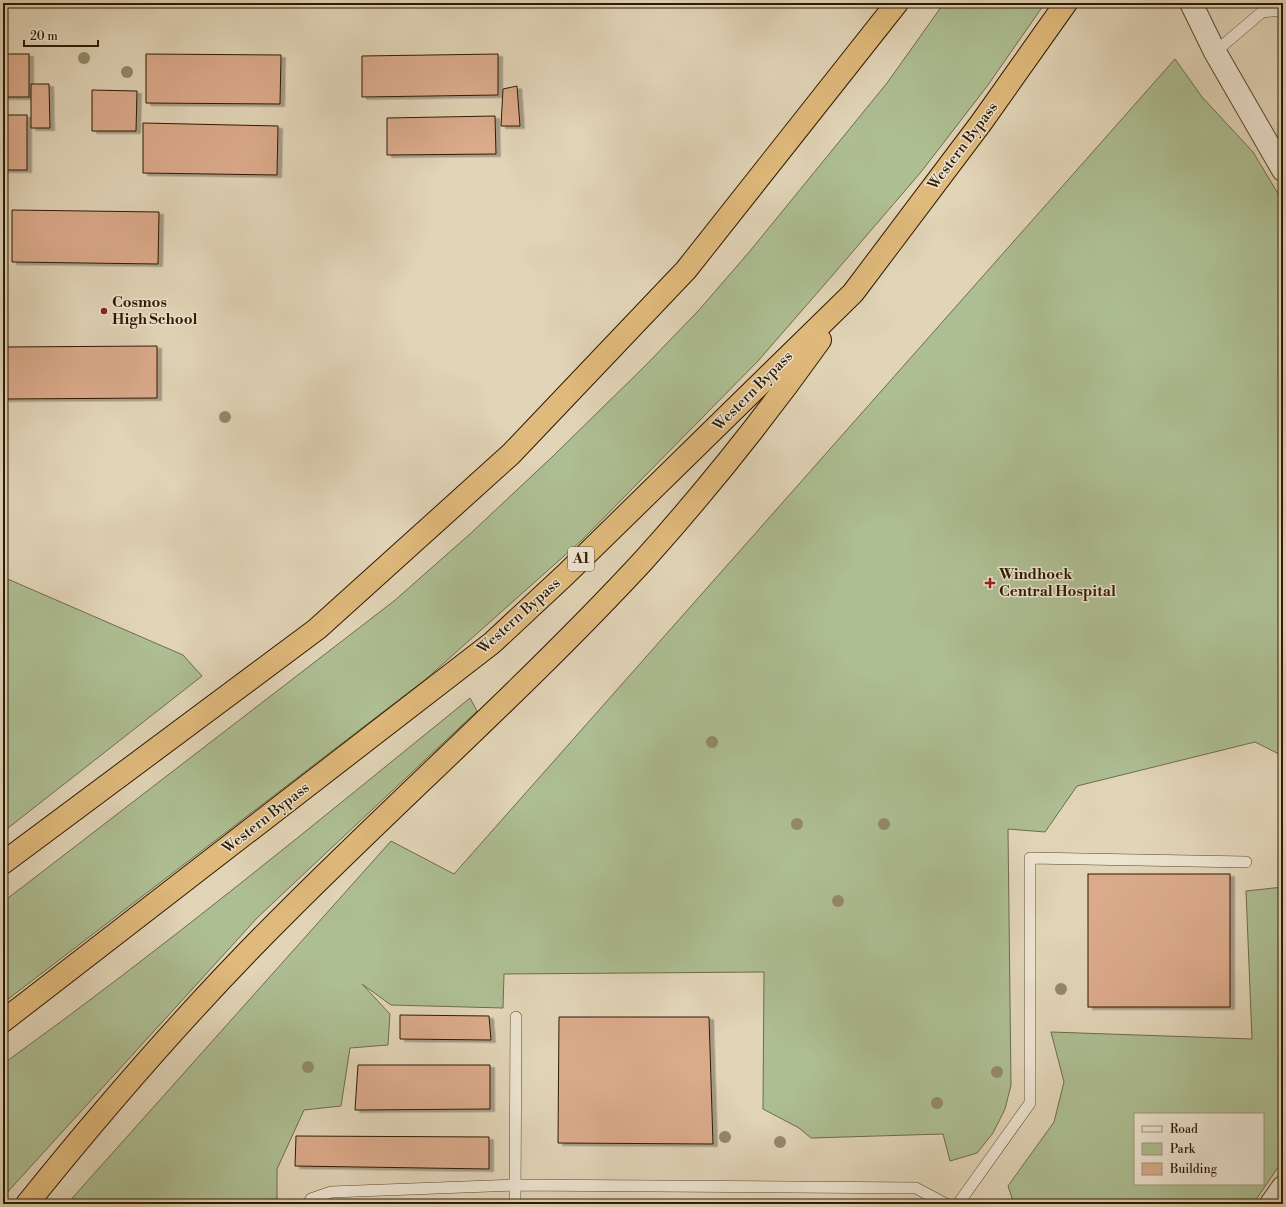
<svg xmlns="http://www.w3.org/2000/svg" width="1286" height="1207" font-family="'Libre Bodoni',serif">
<style>
.green{fill:#adbe92;stroke:#6e6c49;fill-rule:evenodd}
.building{fill:#dbaa8b;stroke:#2e1a00;filter:url(#shadow)}
.lines{fill:none;stroke-linecap:round;stroke-linejoin:round}
.service-casing{stroke:#5b482e;stroke-width:12}
.minor-casing{stroke:#5b482e;stroke-width:24}
.motorway-casing{stroke:#2e1a00;stroke-width:24}
.service{stroke:#ece3d0;stroke-width:11}
.minor{stroke:#ece3d0;stroke-width:22}
.motorway{stroke:#e0ba7c;stroke-width:22}
.tree{fill:#93896b}
.poi-dot{fill:#8f2418;stroke:#ece3d0;stroke-width:1.5}
.labels{text-anchor:middle;dominant-baseline:central;stroke-width:3;stroke-linejoin:round;paint-order:stroke}
.shield{fill:#ece3d0;stroke:#67563e;stroke-width:1}
.shield-label{font-size:14px;font-weight:bold;fill:#2e1a00}
.street-label{font-size:15px;fill:#2e1a00;stroke:#ece3d0}
.poi-label{font-size:15px;font-weight:bold;fill:#2e1a00;stroke:#ece3d0;text-anchor:start}
</style>
<defs>
<filter id="shadow"><feDropShadow dx="4.5" dy="2.5" stdDeviation="0" flood-color="#0004"/></filter>
</defs>
<rect width="100%" height="100%" fill="#e1d4b7"/>
<filter id="stains"><feTurbulence type="fractalNoise" baseFrequency=".005" numOctaves="4"/><feColorMatrix values="0 0 0 0 .2 0 0 0 0 .09 0 0 0 0 .02 0 0 0 .5 -.17"/></filter>
<radialGradient id="worn" r=".72"><stop offset=".6" stop-color="#630" stop-opacity="0"/><stop offset="1" stop-color="#630" stop-opacity=".3"/></radialGradient>
<g class="green">
<path d="M 944,3 L 1045,3 L 988,85 L 921,172 L 831,277 L 758,361 L 582,540 L 426,679 L 3,1003 L 3,902 L 394,601 L 470,534 L 551,458 L 644,367 L 699,310 L 750,251 L 887,83 Z"/>
<path d="M 1175,59 L 1202,97 L 1253,152 L 1283,202 L 1283,756 L 1255,742 L 1077,786 L 1045,832 L 1008,829 L 1011,1085 L 1005,1109 L 993,1133 L 977,1153 L 950,1161 L 943,1134 L 811,1138 L 799,1128 L 763,1109 L 764,972 L 504,974 L 503,1008 L 391,1005 L 362,984 L 390,1014 L 388,1045 L 350,1048 L 341,1106 L 304,1110 L 277,1169 L 277,1204 L 67,1204 L 391,841 L 454,874 Z"/>
<path d="M 3,577 L 183,655 L 202,676 L 3,832 Z"/>
<path d="M 470,698 L 477,711 L 257,918 L 3,1197 L 3,1064 C 163,949 316,823 470,698 Z"/>
<path d="M 1283,887 L 1283,1160 L 1253,1204 L 1014,1204 L 1008,1186 L 1054,1122 L 1064,1082 L 1051,1032 L 1252,1039 L 1246,891 ZM 1135,1114 L 1263,1114 L 1263,1184 L 1135,1184 Z"/>
</g>
<g class="building">
<rect x="3" y="54" width="26" height="43"/>
<path d="M 146,54 L 281,55 L 280,104 L 146,103 Z"/>
<path d="M 498,54 L 498,95 L 362,97 L 362,56 Z"/>
<path d="M 31,84 L 49,84 L 50,128 L 31,128 Z"/>
<path d="M 517,86 L 520,126 L 501,126 L 503,89 Z"/>
<path d="M 92,90 L 137,91 L 136,131 L 92,131 Z"/>
<rect x="3" y="115" width="24" height="55"/>
<path d="M 495,116 L 496,154 L 387,155 L 387,118 Z"/>
<path d="M 143,123 L 278,126 L 277,175 L 143,173 Z"/>
<path d="M 12,210 L 159,212 L 158,264 L 12,262 Z"/>
<path d="M 157,346 L 157,398 L 3,399 L 3,347 Z"/>
<rect x="1088" y="874" width="142" height="133"/>
<path d="M 400,1015 L 489,1016 L 491,1040 L 400,1039 Z"/>
<path d="M 559,1017 L 709,1017 L 713,1144 L 558,1143 Z"/>
<path d="M 358,1065 L 490,1065 L 490,1109 L 355,1110 Z"/>
<path d="M 296,1136 L 489,1137 L 489,1169 L 295,1166 Z"/>
</g>
<g class="lines">
<g class="service-casing">
<g id="service">
<path d="M 1215,52 L 1262,12 L 1281,10 L 1283,11"/>
<path d="M 308,1204 L 311,1199 L 331,1192 L 514,1185 L 916,1188 L 946,1204"/>
<path d="M 515,1204 L 516,1017"/>
<path d="M 958,1204 L 1030,1103 L 1030,858 L 1246,862"/>
</g>
</g>
<g class="minor-casing">
<g id="minor">
<path d="M 1191,3 L 1215,52 L 1283,170"/>
<path d="M 1271,1204 L 1283,1187"/>
</g>
</g>
<g class="motorway-casing">
<g id="motorway">
<path d="M 3,863 L 317,629 L 511,454 L 686,270 L 897,3"/>
<path d="M 3,1021 L 492,643 L 565,575 L 853,293 L 981,123 L 1066,3"/>
<path d="M 27,1204 C 109,1102 197,1001 290,909 C 407,792 531,682 643,561 C 706,491 765,417 820,340"/>
</g>
</g>
<use href="#service" class="service"/>
<use href="#minor" class="minor"/>
<use href="#motorway" class="motorway"/>
</g>
<g class="tree">
<circle cx="84" cy="58" r="6"/>
<circle cx="127" cy="72" r="6"/>
<circle cx="225" cy="417" r="6"/>
<circle cx="712" cy="742" r="6"/>
<circle cx="797" cy="824" r="6"/>
<circle cx="884" cy="824" r="6"/>
<circle cx="838" cy="901" r="6"/>
<circle cx="1061" cy="989" r="6"/>
<circle cx="308" cy="1067" r="6"/>
<circle cx="997" cy="1072" r="6"/>
<circle cx="937" cy="1103" r="6"/>
<circle cx="725" cy="1137" r="6"/>
<circle cx="780" cy="1142" r="6"/>
</g>
<g class="poi-dot">
<circle cx="104" cy="311" r="4"/>
<path d="M988 577h4v4h4v4h-4v4h-4v-4h-4v-4h4z"/>
</g>
<g class="labels">
<rect class="shield" x="568" y="547" width="26" height="24" rx="3"/>
<g class="shield-label">
<text x="581" y="559">A1</text>
</g>
<g class="street-label">
<text transform="translate(963 146) rotate(-53)">Western Bypass</text>
<text transform="translate(753 391) rotate(-45)">Western Bypass</text>
<text transform="translate(519 616) rotate(-42)">Western Bypass</text>
<text transform="translate(266 818) rotate(-38)">Western Bypass</text>
</g>
<g class="poi-label">
<text x="112" y="302">Cosmos<tspan x="112" dy="17">High School</tspan></text>
<text x="999" y="574">Windhoek<tspan x="999" dy="17">Central Hospital</tspan></text>
</g>
</g>
<rect width="1286" height="1207" fill="none" stroke="#e1d4b7" stroke-width="16"/>
<rect x="4" y="4" width="1278" height="1199" fill="none" stroke="#2e1a00" stroke-width="2"/>
<rect x="8" y="8" width="1270" height="1191" fill="none" stroke="#2e1a00"/>
<rect x="1134" y="1113" width="130" height="72" fill="#ece3d0" stroke="#a0937d"/>
<rect x="1142" y="1126" width="20" height="6" fill="#ece3d0" stroke="#a0937d"/>
<text x="1170" y="1133" font-size="12" fill="#2e1a00">Road</text>
<rect x="1142" y="1143" width="20" height="12" fill="#adbe92" stroke="#a0937d"/>
<text x="1170" y="1153" font-size="12" fill="#2e1a00">Park</text>
<rect x="1142" y="1163" width="20" height="12" fill="#dbaa8b" stroke="#a0937d"/>
<text x="1170" y="1173" font-size="12" fill="#2e1a00">Building</text>
<path d="M24 40v6h74v-6" fill="none" stroke="#2e1a00" stroke-width="2"/>
<text x="30" y="40" font-size="12" fill="#2e1a00" stroke="#ece3d0" stroke-width="3" paint-order="stroke">20 m</text>
<rect width="100%" height="100%" filter="url(#stains)"/>
<rect width="100%" height="100%" fill="url(#worn)"/>
</svg>
